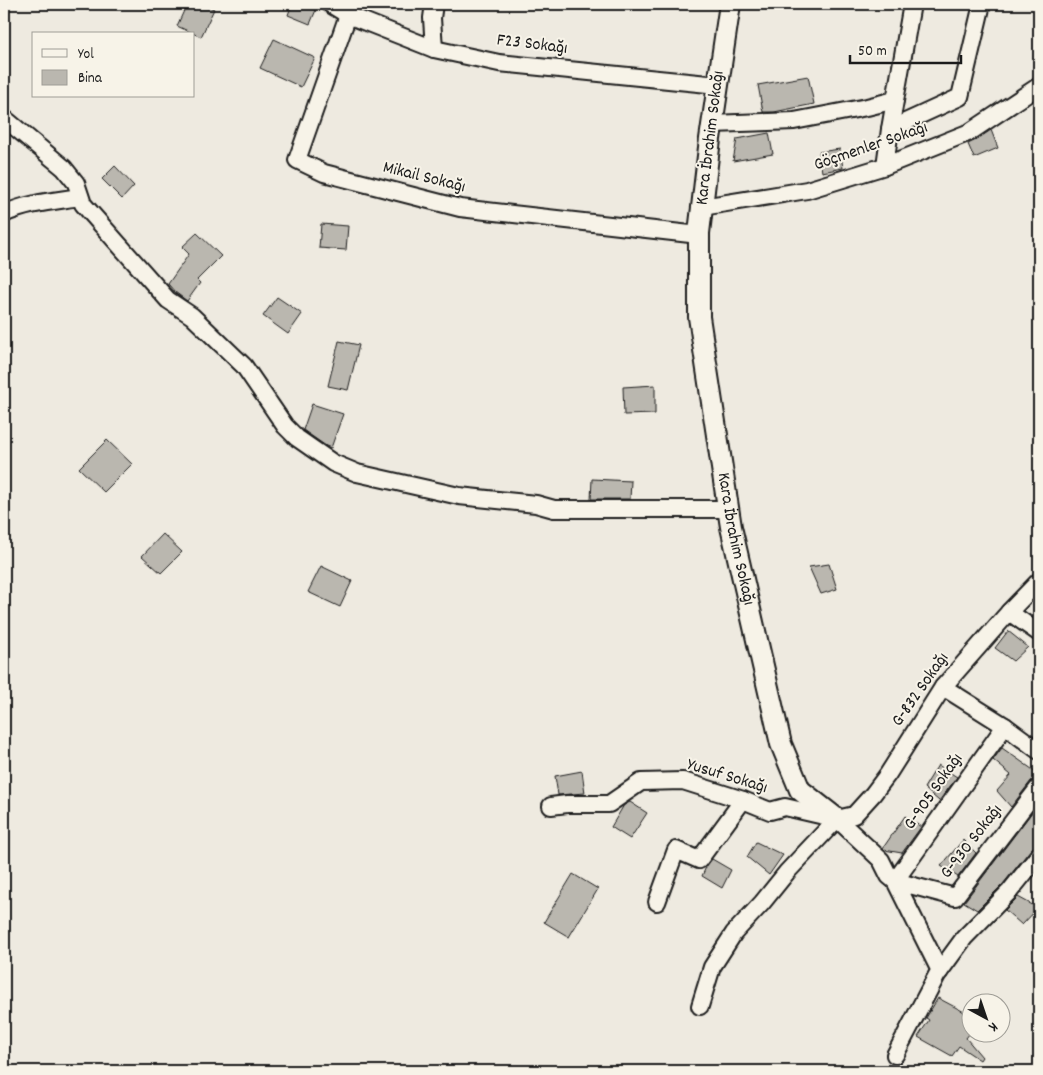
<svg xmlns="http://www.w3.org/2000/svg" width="1043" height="1075" font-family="Dekko,sans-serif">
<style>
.building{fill:#bab7af;stroke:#1c1c1c}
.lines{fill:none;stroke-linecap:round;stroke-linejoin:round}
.minor-casing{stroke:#1c1c1c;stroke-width:20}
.tertiary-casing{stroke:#1c1c1c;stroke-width:24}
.minor{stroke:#f7f3e8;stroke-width:16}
.tertiary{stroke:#f7f3e8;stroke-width:20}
.labels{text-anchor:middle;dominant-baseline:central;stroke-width:4;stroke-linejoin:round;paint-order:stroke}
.street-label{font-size:18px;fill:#1c1c1c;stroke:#f7f3e8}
</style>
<rect width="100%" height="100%" fill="#eeeae0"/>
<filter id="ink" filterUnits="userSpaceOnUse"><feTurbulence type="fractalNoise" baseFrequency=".02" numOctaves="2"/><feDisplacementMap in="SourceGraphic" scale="10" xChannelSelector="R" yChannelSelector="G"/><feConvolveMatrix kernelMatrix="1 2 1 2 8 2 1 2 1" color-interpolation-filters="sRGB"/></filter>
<g filter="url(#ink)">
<g class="building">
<path d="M 187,4 L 203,4 L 214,9 L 201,37 L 177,26 Z"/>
<path d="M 292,4 L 299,4 L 316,10 L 310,24 L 288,15 Z"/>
<path d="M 274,39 L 315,58 L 301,87 L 260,68 Z"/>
<path d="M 808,76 L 814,104 L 774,112 L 763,112 L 758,85 Z"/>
<path d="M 991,130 L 998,148 L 974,158 L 968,144 L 976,140 Z"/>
<path d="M 769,133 L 773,154 L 733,161 L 737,139 Z"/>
<path d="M 840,149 L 843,168 L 822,172 L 819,152 Z"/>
<path d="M 115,166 L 134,186 L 122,199 L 102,179 Z"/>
<path d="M 321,224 L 348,226 L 346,250 L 319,248 Z"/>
<path d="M 197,233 L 221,256 L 197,280 L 200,283 L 187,301 L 175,292 L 168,284 L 189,254 L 182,247 Z"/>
<path d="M 277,297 L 302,314 L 288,334 L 263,316 Z"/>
<path d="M 339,341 L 359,345 L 348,390 L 328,386 Z"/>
<path d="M 655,385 L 655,414 L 624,415 L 623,387 Z"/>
<path d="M 312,404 L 343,414 L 331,448 L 326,446 L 303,430 Z"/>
<path d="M 107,440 L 132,464 L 104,492 L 79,468 Z"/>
<path d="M 592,479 L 631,481 L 630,499 L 591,499 Z"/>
<path d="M 163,534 L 182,552 L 161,573 L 142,556 Z"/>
<path d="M 829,564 L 837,589 L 821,594 L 809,567 Z"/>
<path d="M 321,566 L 352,581 L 340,607 L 308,592 Z"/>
<path d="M 1008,631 L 1028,647 L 1013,661 L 995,648 Z"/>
<path d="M 1002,748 L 1039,774 L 1039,777 L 1035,778 L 1031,781 L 1011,807 L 997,791 L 1011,775 L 993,760 Z"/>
<path d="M 938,765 L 957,777 L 939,801 L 924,788 Z"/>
<path d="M 582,771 L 585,793 L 558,795 L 555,776 Z"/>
<path d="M 630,802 L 647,813 L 630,839 L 611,827 L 624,805 Z"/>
<path d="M 1039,803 L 1039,845 L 1035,846 L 1031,849 L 1003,884 L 977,910 L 964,902 Z"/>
<path d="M 905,816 L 921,827 L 902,853 L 884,850 L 883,848 Z"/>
<path d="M 963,840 L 976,853 L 958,877 L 941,866 Z"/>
<path d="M 756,842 L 783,855 L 769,875 L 747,857 Z"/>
<path d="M 712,859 L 731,870 L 722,888 L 702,876 L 706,867 Z"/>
<path d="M 573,874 L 598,889 L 569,937 L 544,922 Z"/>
<path d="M 1018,897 L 1038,908 L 1022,925 L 1005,910 Z"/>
<path d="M 938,998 L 970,1015 L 970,1033 L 966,1038 L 982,1057 L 980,1060 L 959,1046 L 952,1056 L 918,1037 L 929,1020 L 926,1018 Z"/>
</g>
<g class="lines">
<g class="minor-casing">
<g id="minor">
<path d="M 330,4 L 348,15 L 434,49 L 499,63 L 718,85"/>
<path d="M 348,15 L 297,160 L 324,173 L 460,208 L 699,235"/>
<path d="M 434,49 L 432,18 L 434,4"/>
<path d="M 4,118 L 64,168 L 76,183 L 83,204 L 168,300 L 192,316 L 244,366 L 285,426 L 297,438 L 333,463 L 357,473 L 459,496 L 536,504 L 554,509 L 728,509"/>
<path d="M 712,124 L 794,121 L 867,107 L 895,100"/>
<path d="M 890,129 L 912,4"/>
<path d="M 885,166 L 890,129 L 960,97 L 982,4"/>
<path d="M 702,207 L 807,190 L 885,166 L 970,132 L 1039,86"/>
<path d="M 4,214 C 27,203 55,201 80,197"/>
<path d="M 1009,612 L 1039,633"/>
<path d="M 943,687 L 1005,726 L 1039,751"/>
<path d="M 1005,726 L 895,881 L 955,897 L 1039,787"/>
<path d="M 551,806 L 567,804 L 609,804 L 641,782 L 683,781 L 743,800 L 770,811 L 785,807 L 837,819 L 854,815 L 873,794 L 888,774 L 943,687 L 1009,612 L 1039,581"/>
<path d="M 837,819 L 881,860 L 889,876 L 895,881 L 940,971"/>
<path d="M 657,902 L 676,850 L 699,860 L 743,800"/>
<path d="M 700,1006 L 712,967 L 734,933 L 762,903 L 787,872 L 837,819"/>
<path d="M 895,1055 L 937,975 L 964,938 L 1010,891 L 1039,855"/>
</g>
</g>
<g class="tertiary-casing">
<g id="tertiary">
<path id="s1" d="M 730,4 L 710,139 L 699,233 L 699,317 L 731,527 L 781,744 L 800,790 L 837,819"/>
</g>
</g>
<use href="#minor" class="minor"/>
<use href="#tertiary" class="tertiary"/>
</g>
</g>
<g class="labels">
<g class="street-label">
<text transform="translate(532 45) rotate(7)">F23 Sokağı</text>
<text transform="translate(711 138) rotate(-83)">Kara İbrahim Sokağı</text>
<text transform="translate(871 147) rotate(-19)">Göçmenler Sokağı</text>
<text transform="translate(424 178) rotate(14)">Mikail Sokağı</text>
<text stroke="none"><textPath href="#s1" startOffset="540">Kara İbrahim Sokağı</textPath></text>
<text transform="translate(921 690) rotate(-55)">G-832 Sokağı</text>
<text transform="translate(727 777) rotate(17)">Yusuf Sokağı</text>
<text transform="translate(934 792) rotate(-55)">G-905 Sokağı</text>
<text transform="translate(972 842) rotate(-52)">G-930 Sokağı</text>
</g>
</g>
<rect width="1043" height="1075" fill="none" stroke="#f7f3e8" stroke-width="20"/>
<rect x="10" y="10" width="1023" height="1055" fill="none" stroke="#1c1c1c" stroke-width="2" filter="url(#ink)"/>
<rect x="32" y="32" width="162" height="65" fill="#f7f3e8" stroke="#9f9d96"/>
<rect x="42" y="49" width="25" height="8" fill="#f7f3e8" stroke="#9f9d96"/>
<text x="78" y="58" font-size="15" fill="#1c1c1c">Yol</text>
<rect x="42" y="70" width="25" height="15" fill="#bab7af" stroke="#9f9d96"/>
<text x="78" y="82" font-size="15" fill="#1c1c1c">Bina</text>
<g transform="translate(986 1018) rotate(140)"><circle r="24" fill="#f7f3e8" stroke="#9f9d96"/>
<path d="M0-4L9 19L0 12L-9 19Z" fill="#1c1c1c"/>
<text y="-8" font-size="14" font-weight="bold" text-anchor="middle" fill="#1c1c1c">K</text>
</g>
<path d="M850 55v8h111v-8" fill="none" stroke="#1c1c1c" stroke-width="2.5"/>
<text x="858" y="55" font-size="15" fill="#1c1c1c" stroke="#f7f3e8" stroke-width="4" paint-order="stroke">50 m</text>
</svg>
